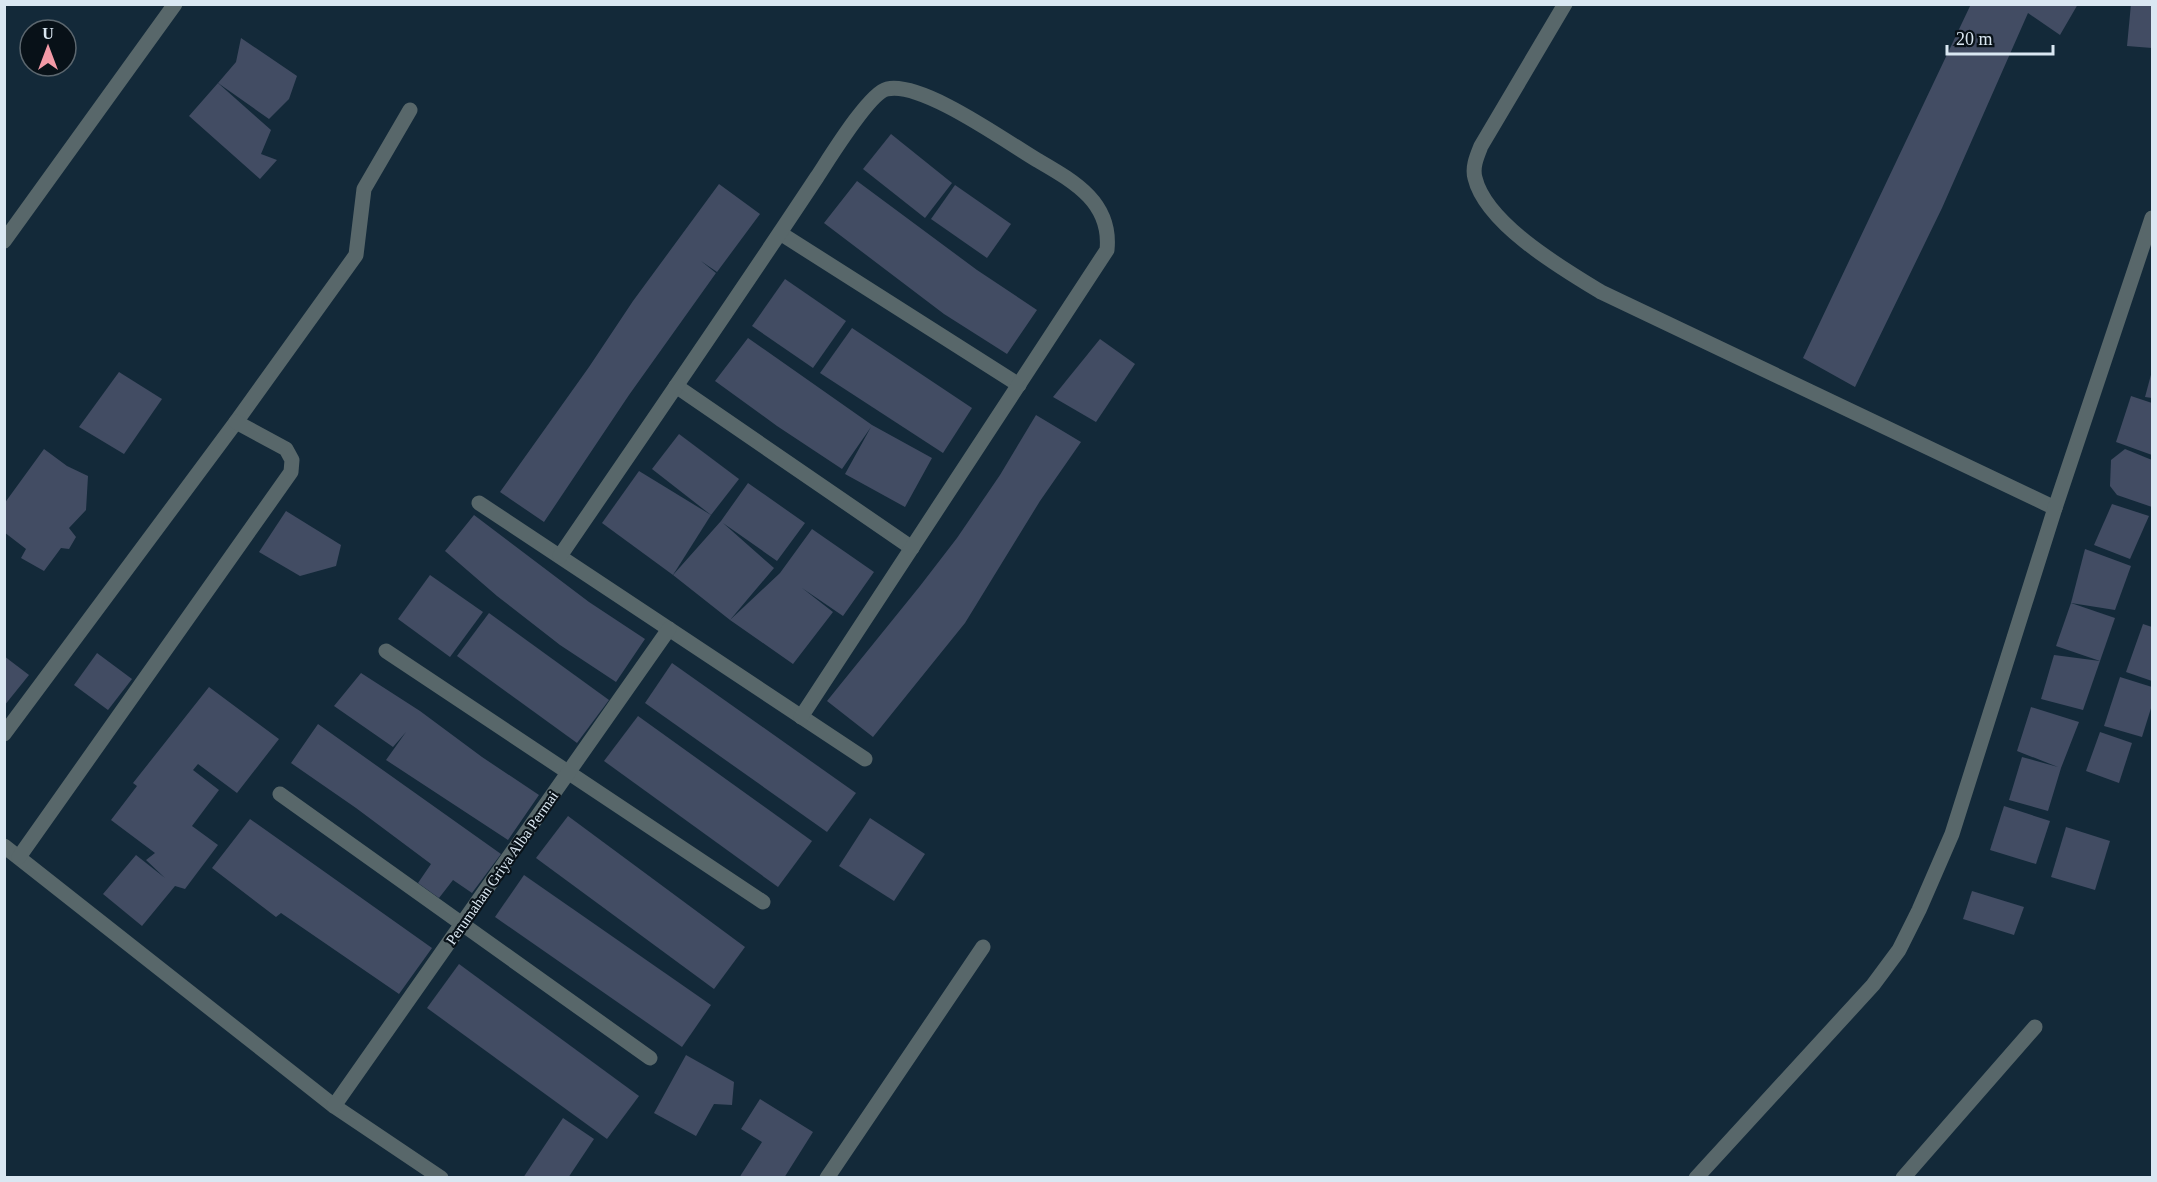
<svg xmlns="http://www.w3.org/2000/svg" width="2157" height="1182" font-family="Georgia,serif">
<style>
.building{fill:#424c63}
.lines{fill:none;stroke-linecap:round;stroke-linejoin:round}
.minor{stroke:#58676a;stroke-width:15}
.labels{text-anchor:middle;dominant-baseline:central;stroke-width:4.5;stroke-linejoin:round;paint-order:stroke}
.street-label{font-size:15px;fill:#dae7f2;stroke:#081118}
</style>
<rect width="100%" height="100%" fill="#132939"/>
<g class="building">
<path d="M 1971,4 L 2078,4 L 2060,35 L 2028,13 L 1942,208 L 1855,387 L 1803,358 Z"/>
<path d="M 2131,4 L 2152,4 L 2152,48 L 2127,46 Z"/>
<path d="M 241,38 L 297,76 L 289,99 L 269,119 L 218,83 L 236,62 Z"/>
<path d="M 218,83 L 271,130 L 261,154 L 277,160 L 260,179 L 189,116 Z"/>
<path d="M 891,134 L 952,183 L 925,218 L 863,169 Z"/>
<path d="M 857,181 L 977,270 L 1037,310 L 1007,354 L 944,314 L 824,223 Z"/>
<path d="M 719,184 L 760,214 L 717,272 L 701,261 L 716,273 L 629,395 L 544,522 L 500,492 L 589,367 L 633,301 Z"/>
<path d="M 955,185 L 1011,224 L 987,258 L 931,219 Z"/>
<path d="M 785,279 L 846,321 L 813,368 L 752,326 Z"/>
<path d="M 852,328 L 972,408 L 943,453 L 820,373 Z"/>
<path d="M 748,338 L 872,425 L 932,458 L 905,507 L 845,474 L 871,427 L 842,469 L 777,426 L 715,381 Z"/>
<path d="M 1100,339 L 1135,364 L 1096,422 L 1053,397 Z"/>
<path d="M 2152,371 L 2152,398 L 2145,397 Z"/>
<path d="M 119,372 L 162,399 L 124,454 L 79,427 Z"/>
<path d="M 2131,396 L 2152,403 L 2152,455 L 2116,442 Z"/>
<path d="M 1036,415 L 1081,442 L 1040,501 L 965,623 L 873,737 L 827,701 L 920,586 L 957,538 L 1000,475 Z"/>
<path d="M 679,434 L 739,479 L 711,515 L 652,469 Z"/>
<path d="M 44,449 L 67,466 L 88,476 L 86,510 L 69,528 L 76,537 L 69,549 L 61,548 L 44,571 L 21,558 L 26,549 L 4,532 L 4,504 Z"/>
<path d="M 2125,449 L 2152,460 L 2152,507 L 2117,495 L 2110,486 L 2111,460 Z"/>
<path d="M 639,471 L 711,515 L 673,575 L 602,523 Z"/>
<path d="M 748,483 L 805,523 L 777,561 L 723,523 L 774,568 L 730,620 L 780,573 L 812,529 L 874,572 L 843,616 L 802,588 L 833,612 L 793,664 L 730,620 L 673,575 L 721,521 Z"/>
<path d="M 2112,504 L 2149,516 L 2130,559 L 2094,545 Z"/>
<path d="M 286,511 L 341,545 L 336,566 L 300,576 L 259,552 Z"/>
<path d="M 474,515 L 589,602 L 645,639 L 616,682 L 560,645 L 497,596 L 445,551 Z"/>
<path d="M 2085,549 L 2131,566 L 2115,610 L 2071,603 Z"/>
<path d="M 430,575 L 483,612 L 450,657 L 398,619 Z"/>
<path d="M 2071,603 L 2115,618 L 2100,661 L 2056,646 Z"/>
<path d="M 489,613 L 609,700 L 577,743 L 457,656 Z"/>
<path d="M 2143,624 L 2152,627 L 2152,681 L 2126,672 Z"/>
<path d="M 97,653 L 132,679 L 108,710 L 74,685 Z"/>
<path d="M 2054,655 L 2100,661 L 2083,710 L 2041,699 Z"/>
<path d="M 4,656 L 29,675 L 4,706 Z"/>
<path d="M 672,663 L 856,793 L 827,832 L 645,703 Z"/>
<path d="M 361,673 L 420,711 L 482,757 L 539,795 L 508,840 L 386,760 L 406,732 L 393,747 L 334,706 Z"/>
<path d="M 2120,677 L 2152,687 L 2152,705 L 2142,737 L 2104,726 Z"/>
<path d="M 209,687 L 279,739 L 237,793 L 198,764 L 193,770 L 219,790 L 192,826 L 218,845 L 185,889 L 175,886 L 142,926 L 103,894 L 136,855 L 165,878 L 146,860 L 155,853 L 111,820 L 137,786 L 133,783 Z"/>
<path d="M 2031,707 L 2079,722 L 2061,768 L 2048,811 L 2009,800 L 2022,757 L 2058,767 L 2017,751 Z"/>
<path d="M 638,716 L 812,841 L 778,887 L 604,761 Z"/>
<path d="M 318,724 L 501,854 L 472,893 L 453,880 L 439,898 L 418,883 L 431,864 L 356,808 L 291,763 Z"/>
<path d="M 2100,732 L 2132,743 L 2119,783 L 2086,771 Z"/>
<path d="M 2004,806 L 2050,821 L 2036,864 L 1990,850 Z"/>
<path d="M 568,816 L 745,947 L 714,989 L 536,858 Z"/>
<path d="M 870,818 L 925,854 L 894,901 L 839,866 Z"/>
<path d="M 250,819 L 432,948 L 399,994 L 281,913 L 276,917 L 212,868 Z"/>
<path d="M 2066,827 L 2110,841 L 2095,890 L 2051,877 Z"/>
<path d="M 524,875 L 711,1005 L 682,1047 L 495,917 Z"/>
<path d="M 1972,891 L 2024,907 L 2014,935 L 1963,919 Z"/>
<path d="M 459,964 L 639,1096 L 607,1139 L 427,1008 Z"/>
<path d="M 686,1055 L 734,1082 L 732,1105 L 714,1104 L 696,1136 L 654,1113 Z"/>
<path d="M 760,1099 L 813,1132 L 784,1178 L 739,1178 L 762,1142 L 741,1129 Z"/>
<path d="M 563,1118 L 594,1139 L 568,1178 L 523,1178 Z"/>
</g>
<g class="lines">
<g class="minor">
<path d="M 1565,4 L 1481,146 C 1477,156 1472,167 1475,178 C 1486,224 1563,269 1601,292 L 2055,508"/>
<path d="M 780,233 L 1019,385"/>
<path d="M 4,241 L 175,4"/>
<path d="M 676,386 L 912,548"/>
<path d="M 479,503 L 865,759"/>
<path d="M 560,556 C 646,430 733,304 817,177 C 829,159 869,93 887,89 C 922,81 1005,141 1037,160 C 1073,181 1112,202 1107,250 L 801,717"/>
<path d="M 386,651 L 763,902"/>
<path d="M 4,734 L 236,422 L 356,255 L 364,189 L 410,110"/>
<path d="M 280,794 L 650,1058"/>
<path d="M 4,846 L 334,1106 L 441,1178"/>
<path d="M 19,857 L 291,472 L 292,460 L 286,449 L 236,422"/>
<path d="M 334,1106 L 669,629"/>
<path d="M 827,1178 L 983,947"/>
<path d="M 1696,1178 L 1873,985 L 1899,950 L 1919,910 L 1952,834 L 2055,508 L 2152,218"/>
<path d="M 1903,1178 L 2035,1027"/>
</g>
</g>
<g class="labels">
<g class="street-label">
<text transform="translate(502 868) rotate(-55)">Perumahan Griya Alba Permai</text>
</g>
</g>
<rect width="2157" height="1182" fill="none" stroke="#dae7f2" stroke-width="12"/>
<g transform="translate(48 48)"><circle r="28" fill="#081118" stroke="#5c676f" stroke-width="1.5"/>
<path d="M0-4.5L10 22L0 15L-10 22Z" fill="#f39aa7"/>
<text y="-9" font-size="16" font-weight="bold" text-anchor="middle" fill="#dae7f2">U</text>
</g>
<path d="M1947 45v9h106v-9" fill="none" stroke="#dae7f2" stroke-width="3"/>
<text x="1956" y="45" font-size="18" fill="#dae7f2" stroke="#081118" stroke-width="4.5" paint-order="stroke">20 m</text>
</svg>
